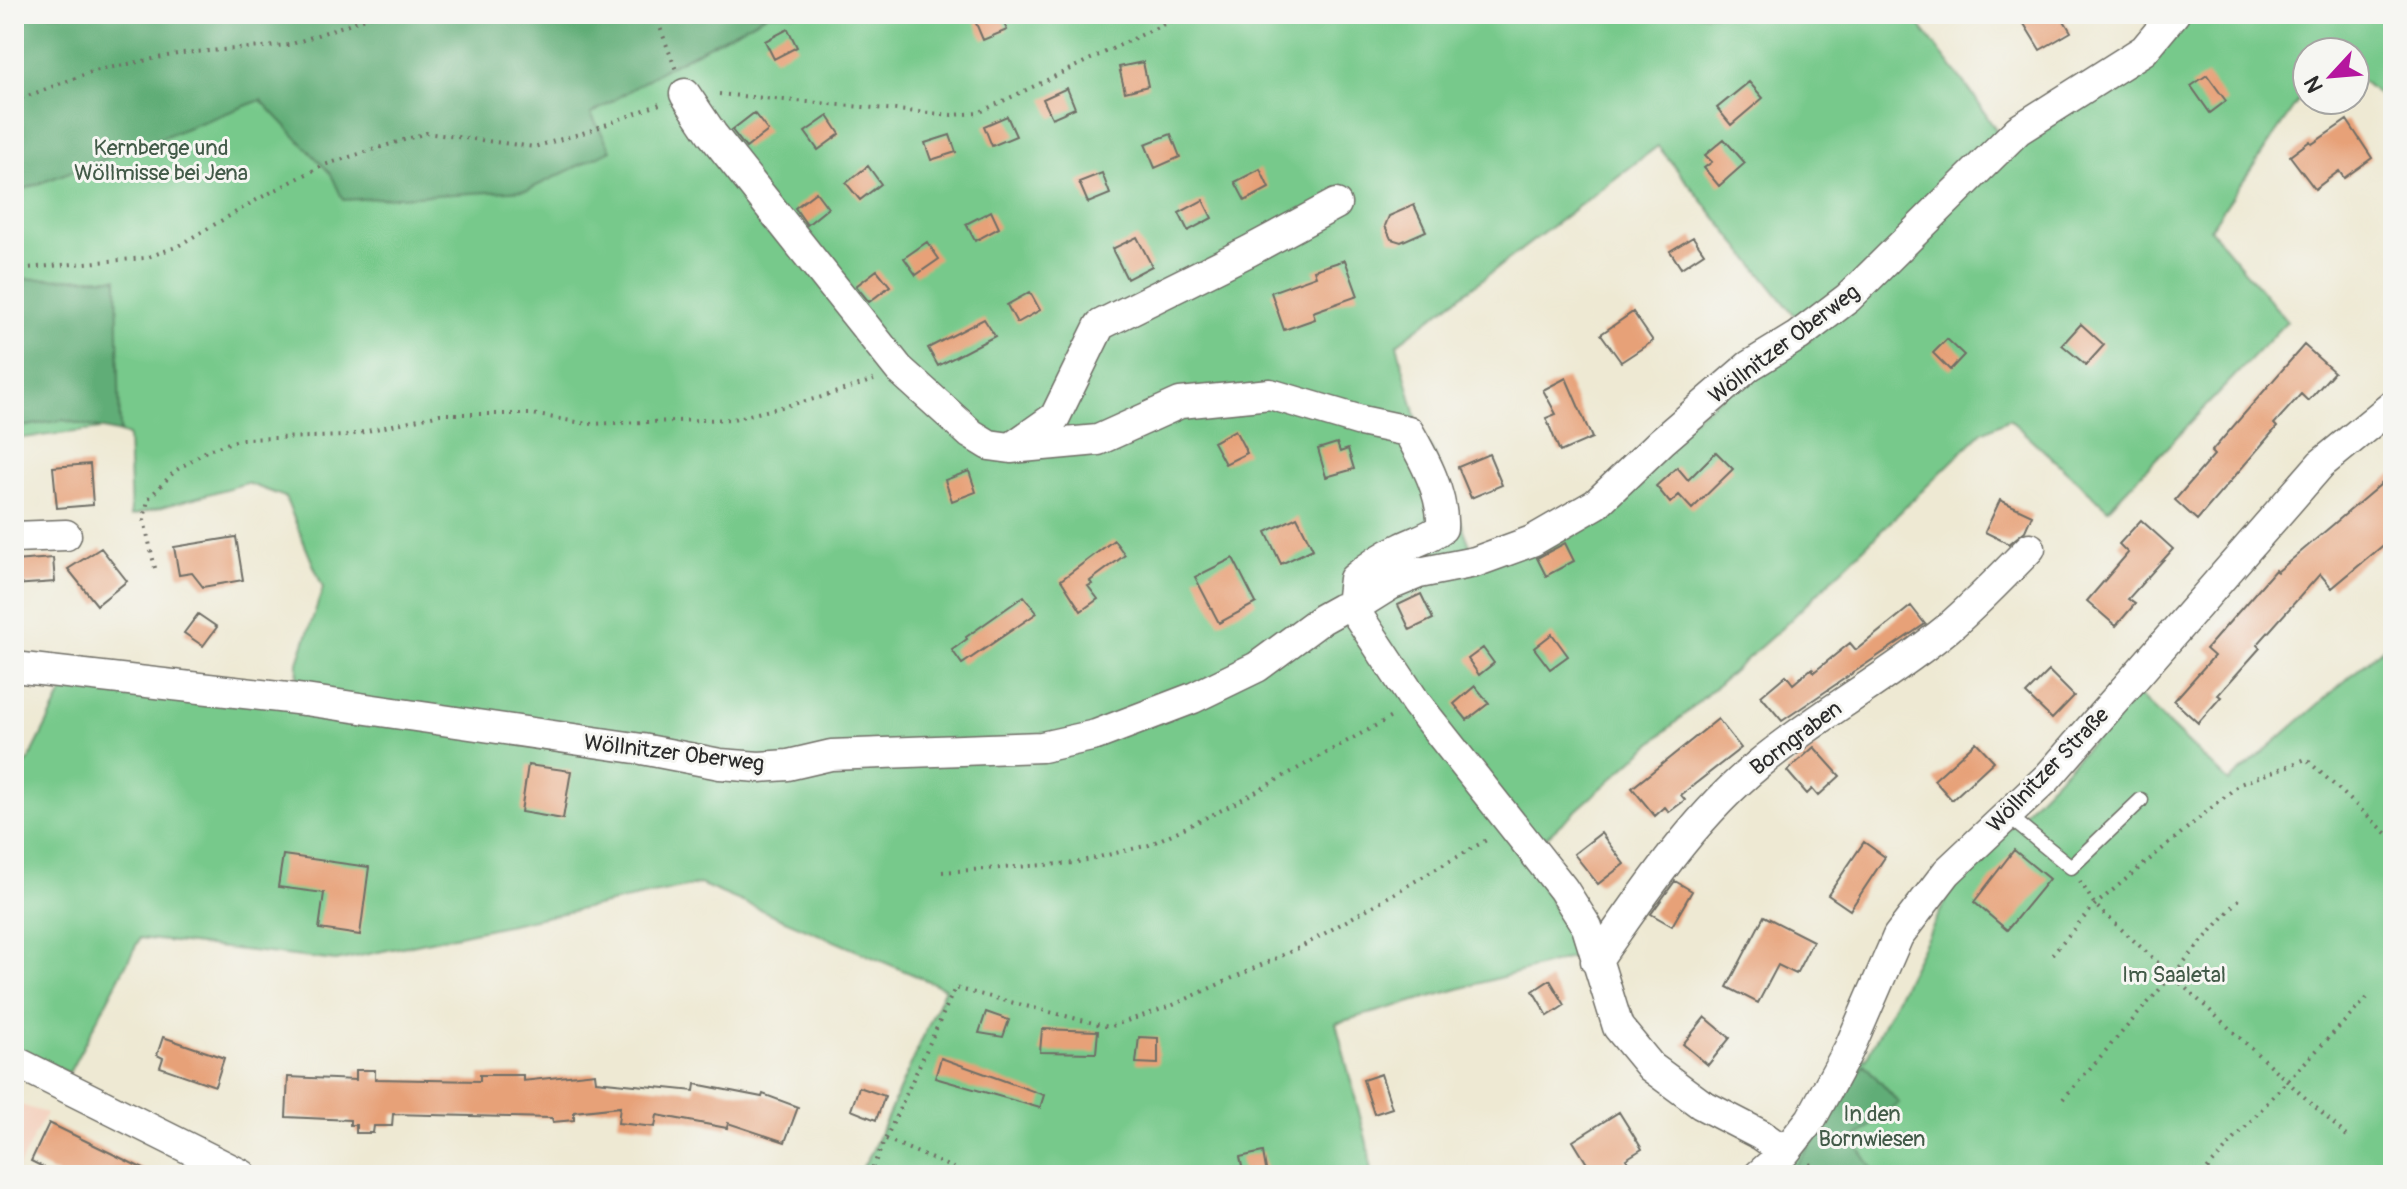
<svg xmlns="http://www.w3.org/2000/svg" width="2407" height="1189" viewBox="0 0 2407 1189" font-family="Pangolin,sans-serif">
	<rect width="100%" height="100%" fill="#f6f6f2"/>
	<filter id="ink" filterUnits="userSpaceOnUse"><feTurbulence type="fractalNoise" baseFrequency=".0125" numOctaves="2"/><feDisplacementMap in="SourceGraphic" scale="16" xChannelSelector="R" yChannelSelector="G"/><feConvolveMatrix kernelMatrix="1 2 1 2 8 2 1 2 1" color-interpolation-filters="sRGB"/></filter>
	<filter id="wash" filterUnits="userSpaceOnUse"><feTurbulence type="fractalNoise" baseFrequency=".006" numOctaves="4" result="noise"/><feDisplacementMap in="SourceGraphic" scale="32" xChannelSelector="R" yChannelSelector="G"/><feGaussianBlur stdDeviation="1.8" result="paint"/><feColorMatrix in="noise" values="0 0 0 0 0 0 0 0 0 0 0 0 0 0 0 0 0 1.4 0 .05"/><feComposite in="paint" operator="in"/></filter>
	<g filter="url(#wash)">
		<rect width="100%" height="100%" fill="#eee9d3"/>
		<path fill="#f4d3c1" d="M14,1103l32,10 -30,59 6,3h-8z"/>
		<path fill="#77c98b" stroke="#517a5b" stroke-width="2" fill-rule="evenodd" d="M14,14l561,100 22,43 13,-7 -20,-35 76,-47 102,-54h1143l63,82 35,55 164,-117 16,-20h204v93l-38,-32v-23h-48v36l-97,141 77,92 -179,188 -99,-90 -27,13 -198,194 -257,228 51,102 -242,67 33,128 2,24h-513l14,-24 73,-163 -245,-104 -364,77 -196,-23 -71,135 -55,-26v-274l14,-11 46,-93 223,24 1,-31 25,-74 -38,-91 -38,-14 -116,33 -3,-80 -8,-3v-6l-106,12zM1658,146l155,192 -63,36 -228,178 -44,14 -43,-111 -15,-23 -23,-88z
			M2393,639v531l-9,5h-614l93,-118 3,2 88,-175 184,-189 91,87z"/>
		<path fill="#61ad77" stroke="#466c51" stroke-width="2" d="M14,14h754l-102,54 -75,46 20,36 -83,40 -185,10 -12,-26 -70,-74 -247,93z
			M117,278l3,155 -57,-13 -49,8v-149z
			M1864,1064l35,39 -46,37 24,35h-88l47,-66z"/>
		<g id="blocks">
			<path fill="#e7a178" d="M992,14h8l7,16 -24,10 -8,-19z
				M2018,14h42l11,18 -31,18z
				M788,29l9,18 -23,12 -9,-18z
				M1143,62l5,24 -23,6 -6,-25z
				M2207,75l19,26 -16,12 -19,-27z
				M1749,82l14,16 -32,27 -14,-17z
				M1067,88l8,20 -23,10 -9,-19z
				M754,113l14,18 -22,17 -14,-18z
				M828,116l12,18 -22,16 -13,-18z
				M1007,116l9,20 -24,10 -8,-20z
				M2347,120l25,38 -28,20 -5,-7 -24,18 -25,-33 20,-15 2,3z
				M1171,134l9,23 -25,11 -10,-24z
				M950,135l6,17 -25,8 -6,-17z
				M1724,139l21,24 -26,23 -15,-18 8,-6 -7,-7z
				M868,166l13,18 -21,16 -14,-17z
				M1260,169l9,19 -24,13 -10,-19z
				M1102,173l8,21 -22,9 -9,-21z
				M816,192l12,16 -21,17 -12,-17z
				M1203,200l9,18 -24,13 -9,-18z
				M1414,205l12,26 -25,11 -10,-3 -6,-13 4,-10z
				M991,211l8,17 -24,13 -9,-17z
				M1137,237l15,29 -25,13 -15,-30z
				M1693,237l11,16 -23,15 -11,-17z
				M927,242l12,17 -23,16 -12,-17z
				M1345,260l13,36 -45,16 2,7 -31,11 -13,-38 45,-16 -2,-6z
				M877,270l13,16 -21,16 -13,-16z
				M1030,292l10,18 -23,13 -10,-18z
				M1633,312l20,29 -32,21 -20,-28z
				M984,319l11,17 -57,30 -10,-18z
				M2081,324l23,21 -18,20 -24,-20z
				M1947,339l17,16 -14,15 -17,-17z
				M2304,345l30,27 -26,29 -7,-7 -27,30 3,3 -80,93 -22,-20 39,-45 -3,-3z
				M1566,378l26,60 -32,14 -14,-34 10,-4 -13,-24z
				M1235,430l12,23 -22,11 -12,-22z
				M1337,443l3,9 8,-3 6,20 -28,8 -8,-28z
				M1716,452l17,17 -41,40 -13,-14 -9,8 -14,-17 21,-19 11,13z
				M1489,454l13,31 -31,13 -13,-31z
				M90,464l3,41 -36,3 -4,-41z
				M969,471l7,21 -24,9 -7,-21z
				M2393,474v63l-61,51 -12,-14 -63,71 3,3 -42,47 3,2 -23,26 -24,-22 40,-45 -8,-7 69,-79 2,2z
				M2000,500l32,15 -7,16 -16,13 -24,-12z
				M1297,517l16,32 -32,15 -15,-32z
				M2141,520l32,29 -45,50 7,5 -19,22 -29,-25 41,-48 -9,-9z
				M236,537l7,43 -40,7 -11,-14 -13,2 -5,-28z
				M1114,540l11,15 -35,26 2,3 -4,2 10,13 -17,12 -20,-31z
				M1565,543l9,18 -28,15 -9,-18z
				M101,548l26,33 -30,24 -29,-36z
				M53,558l2,24 -41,3v-24z
				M1233,558l23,45 -37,20 -24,-46z
				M1421,594l12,25 -23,11 -12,-25z
				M1024,596l13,17 -75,51 -10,-14 15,-11 -1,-2z
				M1911,606l14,18 -143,97 -21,-25 25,-21 7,9 19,-16 2,4 36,-29 6,7z
				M198,614l19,13 -14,19 -19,-13z
				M1552,634l16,22 -18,13 -16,-21z
				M1483,648l11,15 -15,12 -11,-16z
				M2049,671l25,25 -22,23 -26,-25z
				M1475,686l14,17 -22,17 -13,-16z
				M1718,719l23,29 -60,47 4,5 -16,12 -4,-5 -10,9 -23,-28z
				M1976,742l18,19 -42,39 -18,-20z
				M1814,747l26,29 -22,20 -6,-7 -5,5 -20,-23z
				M528,765l43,6 -8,48 -42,-7z
				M1601,833l23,31 -26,20 -24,-30z
				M1864,842l21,15 -35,53 -22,-15z
				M2014,850l35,29 -42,51 -33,-28z
				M283,855l86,12 -9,68 -41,-6 5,-36 -46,-6z
				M1675,881l17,10 -20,35 -21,-12z
				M1764,916l49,25 -17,33 -18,-9 -20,38 -31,-16z
				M1550,980l15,25 -17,11 -15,-25z
				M986,1012l23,8 -6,17 -24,-4z
				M1705,1017l25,21 -22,27 -25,-21z
				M1042,1029l56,2 -2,22 -56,-1z
				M163,1037l61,21 -9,28 -55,-19 3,-9 -6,-3z
				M1139,1037l19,1v26l-22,-1z
				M941,1058l103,37 -4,13 -105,-30z
				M356,1070h19v9l105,2v-6h43v6l72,-8 1,8 98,10 1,-7 67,13 1,-3 35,13 -13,35 -57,-19 -1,5 -70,-13 -2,12 -37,-4 2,-16 -46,5v8l-21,2 -1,-4 -159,-4 -1,12h-18l-1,7h-17v-8h-6v-5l-64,-3 2,-40 68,3z
				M1381,1074l11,34 -18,6 -11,-34z
				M859,1087l26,9 -9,24 -25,-10z
				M1619,1112l23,37 -16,10 10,16h-42l-21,-34z
				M49,1123l107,52h-97l-28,-14z
				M1263,1152l4,23h-23l-4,-18z"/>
		</g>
	</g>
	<g filter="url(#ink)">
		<use href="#blocks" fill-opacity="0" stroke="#6f6e66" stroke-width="2"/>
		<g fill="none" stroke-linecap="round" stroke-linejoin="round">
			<defs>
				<path id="lane" d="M2007,815l64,52 70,-67"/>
				<path id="street" d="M685,94l27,40 187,235 72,65 18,11 22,3 87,-8 82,-37 90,-9 91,27 47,10c16,28 36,64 34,97 -13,10 -26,13 -40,20 -18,8 -33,18 -48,31l-3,26 65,98 147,186 24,38 31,100 33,40 50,37 60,31 24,17
					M1011,448l44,-31 45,-92 149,-74 87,-47
					M14,537l52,-2
					M14,667l291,33 337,49 78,15 39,3 29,-2 43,-10 211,-8 54,-12 97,-37 64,-31 65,-48 18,-10 26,-9 24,-15 29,-12 56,-11 57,-21 64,-37 66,-63 87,-75 49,-30 50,-38 170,-168 126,-80 30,-36
					M1596,961c49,-69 96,-142 163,-197 59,-49 128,-86 188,-135 29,-25 56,-53 83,-81
					M14,1061l228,114
					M1759,1175l26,-23 26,-33 38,-70 49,-113 49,-64 101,-95 273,-313 72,-59"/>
			</defs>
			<use href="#lane" stroke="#6f6e66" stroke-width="17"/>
			<use href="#street" stroke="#6f6e66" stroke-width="33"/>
			<path stroke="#6f6e66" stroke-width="4" stroke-dasharray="2 6" stroke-linecap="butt" d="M655,14l21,56
				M719,94l233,21 26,-2 207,-99
				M14,101l80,-30 88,-18 107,-8 88,-31
				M2383,180l6,7 4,-3
				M14,269l131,-11 31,-11 84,-49 64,-33 102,-32 108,14 55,-16 71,-27
				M155,568l-11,-48 4,-21 27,-28 33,-21 33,-11 105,-3 94,-22h92l56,10 145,-5 89,-22 52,-17
				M942,872l132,-9 75,-18 77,-37 167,-92
				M2080,881l15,24 254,233
				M2052,954l43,-49 145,-121 66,-25 87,80
				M2063,1099l180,-204
				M886,1139l83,36
				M1809,1164l23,11
				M869,1175l86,-187 154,39 62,-21 132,-60 187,-108
				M2202,1175l85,-94 84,-87"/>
			<use href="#lane" stroke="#fff" stroke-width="14"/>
			<use href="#street" stroke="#fff" stroke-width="30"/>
		</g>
	</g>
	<g text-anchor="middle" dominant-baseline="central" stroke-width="6" stroke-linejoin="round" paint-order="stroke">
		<g font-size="22" fill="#425a48" stroke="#f6f6f2">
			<text x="161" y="148">Kernberge und<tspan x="161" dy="25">Wöllmisse bei Jena</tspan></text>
			<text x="2174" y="975">Im Saaletal</text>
			<text x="1872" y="1114">In den<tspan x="1872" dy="25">Bornwiesen</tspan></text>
		</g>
		<g font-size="22" fill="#2b2b2b" stroke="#f6f6f2">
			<text transform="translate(1784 344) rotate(-37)">Wöllnitzer Oberweg</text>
			<text transform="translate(1796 738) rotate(-37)">Borngraben</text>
			<text transform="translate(674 753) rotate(7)">Wöllnitzer Oberweg</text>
			<text transform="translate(2048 770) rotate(-46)">Wöllnitzer Straße</text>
		</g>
	</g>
	<rect width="2407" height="1189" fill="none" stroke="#f6f6f2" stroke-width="48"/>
	<g transform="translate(2331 76) rotate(244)"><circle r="38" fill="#f6f6f2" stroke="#a5a5a2" stroke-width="2"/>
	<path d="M0-6L14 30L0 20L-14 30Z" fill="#b5179e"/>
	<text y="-12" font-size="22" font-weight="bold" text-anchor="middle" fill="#2b2b2b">N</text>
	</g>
</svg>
